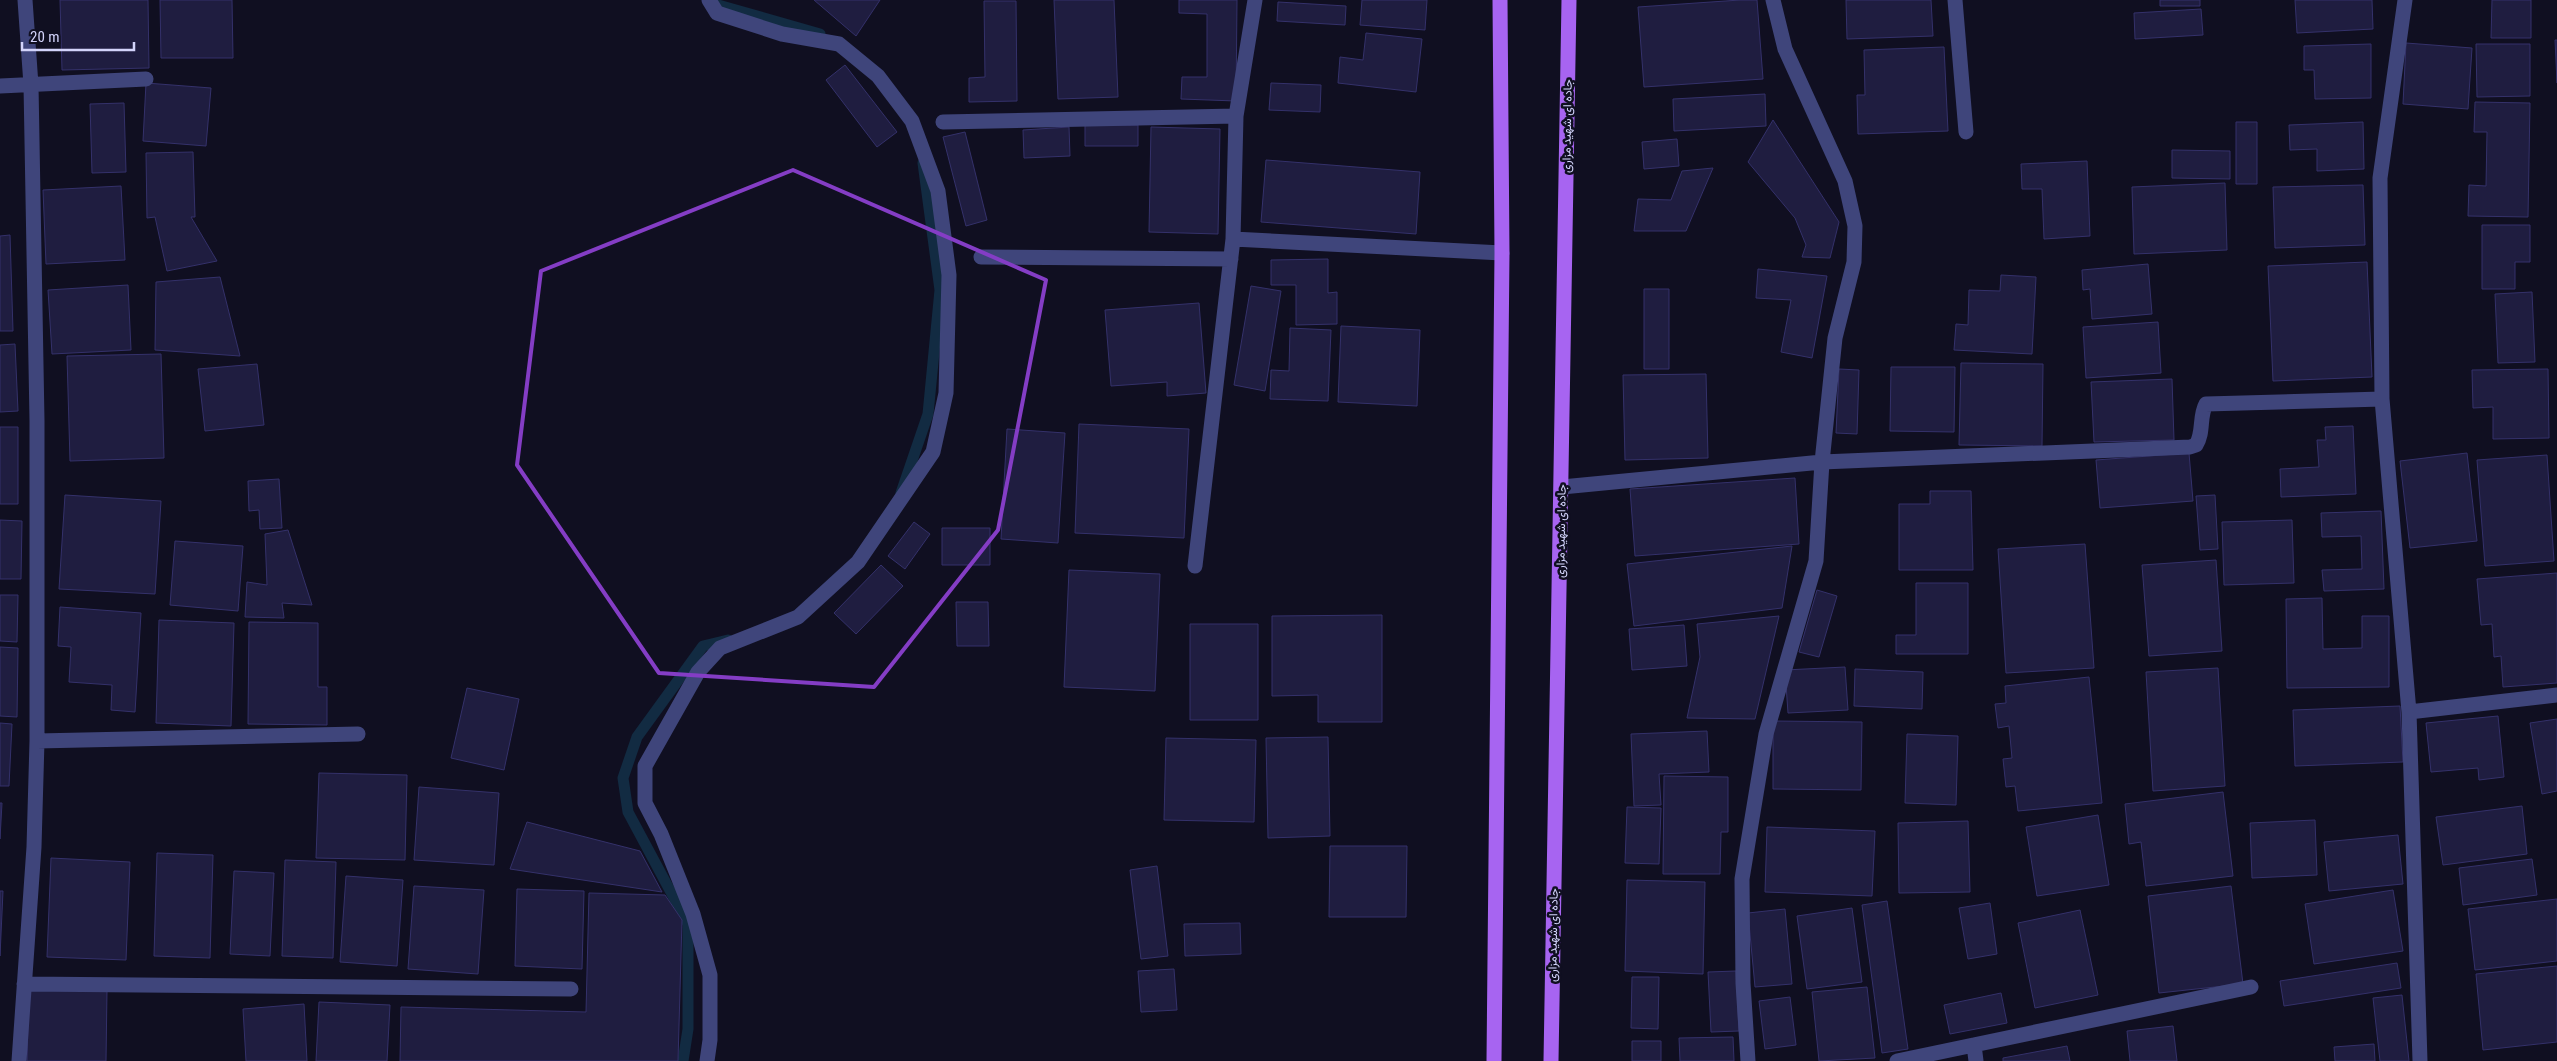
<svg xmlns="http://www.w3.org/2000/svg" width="2557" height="1061" viewBox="0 0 2557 1061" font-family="'Roboto Condensed',Vazirmatn,sans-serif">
	<rect width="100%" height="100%" fill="#100f21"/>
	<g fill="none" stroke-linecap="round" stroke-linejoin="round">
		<path stroke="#122b42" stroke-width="11" d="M718,5l102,29
			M901,493l27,-79 12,-124 -17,-127
			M683,1061l5,-32v-105l-60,-112 -5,-34 14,-41 66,-91 25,-6"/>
	</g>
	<path fill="#1f1d40" stroke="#34316a" d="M60,0h88l1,68 -87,2z
		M160,0h72l1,58h-72z
		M814,0h66l-24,36z
		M1054,0h60l4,97 -60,2z
		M1179,0h58l-1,101 -55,-2 1,-22h25v-63l-28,-1z
		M1362,0h65l-2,30 -65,-5z
		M1740,0h17l6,79 -119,8 -6,-80z
		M1846,0h85l2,36 -86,3z
		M2160,0h40v6h-40z
		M2295,0h77l1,29 -76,4z
		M2492,0h39v38h-40z
		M984,1h32l1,100 -48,1v-24l16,-1z
		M1278,2l68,4 -1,19 -68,-4z
		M2201,9l2,26 -68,4 -1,-26z
		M1366,33l56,6 -6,53 -78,-9 2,-26 23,3z
		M2555,40h2v43z
		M2406,43l66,5 -4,61 -65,-5z
		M2371,44v54l-56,1 -1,-29h-10v-24z
		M2476,44h54v52l-53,1z
		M1944,47l4,84 -90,3 -1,-39h8l-1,-45z
		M845,65l52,67 -20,15 -51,-67z
		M146,83l65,5 -5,58 -63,-5z
		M1271,83l50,2 -1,27 -51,-2z
		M1765,94l1,32 -92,5 -1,-32z
		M2475,102l55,1 -2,114 -60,-1 1,-31 17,1 1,-54h-13z
		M124,103l2,69 -34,1 -2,-69z
		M1773,120l66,102 -9,36 -28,-1 4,-12 -11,-27 -47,-56z
		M2236,122h21v62h-21z
		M2363,122l1,47 -47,2v-22l-27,1 -1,-25z
		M1085,125h53v21h-53z
		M1069,127l1,29 -46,2 -1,-28z
		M1151,127l69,2 -2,105 -69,-2z
		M965,132l22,88 -21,6 -23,-89z
		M1677,139l2,27 -35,3 -2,-27z
		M2172,150l58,1v28l-58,-1z
		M193,152l2,65h-4l26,44 -50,10 -12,-54 -8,1 -1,-65z
		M1266,160l154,12 -4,62 -155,-12z
		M2087,161l3,75 -46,3 -2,-50h-20l-1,-25z
		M1713,168l-27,63h-52l4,-32 33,1 11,-29z
		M2225,183l2,67 -93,4 -2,-67z
		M2363,185l2,60 -90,3 -2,-61z
		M121,186l4,74 -79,4 -3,-74z
		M2482,225h48v37h-15v27h-33z
		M10,235l3,96h-13v-95z
		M1328,259v34l9,-1v32l-41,1v-40h-25v-25z
		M2367,262l5,115 -99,4 -5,-115z
		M2148,264l4,50 -60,5 -2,-30 -7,1 -1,-20z
		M1758,269l69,7 -15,82 -31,-6 10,-52 -35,-2z
		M2001,275l35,2 -4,77 -78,-4 2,-26 12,1 1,-35 31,1z
		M220,277l20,79 -85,-6 1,-68z
		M128,285l3,65 -79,4 -4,-64z
		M1251,286l30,5 -16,100 -31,-6z
		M1644,289h25v80h-25z
		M2532,292l3,70 -37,1 -3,-69z
		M1199,303l7,90 -39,3v-14l-56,4 -6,-76z
		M2158,322l3,51 -75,5 -3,-51z
		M1341,326l79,4 -3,76 -79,-4z
		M1290,328l41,2 -3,71 -58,-2 1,-29 18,1z
		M15,344l3,67 -18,1v-67z
		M161,354l3,104 -94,3 -3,-105z
		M1961,363l82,1 -1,82 -83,-1z
		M257,364l7,61 -59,6 -7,-62z
		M1891,367h64l-1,65 -64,-1z
		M1839,369l20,1 -2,64 -21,-1z
		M2548,369l1,69 -56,1v-32l-20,1 -1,-38z
		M1706,374l2,84 -83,2 -2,-85z
		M2172,379l2,61 -80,2 -3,-60z
		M1079,424l110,5 -5,109 -109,-5z
		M2353,426l3,68 -75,3 -1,-28 39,-2 -2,-27h9l-1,-13z
		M0,427h18v77h-18z
		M1007,429l58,4 -7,110 -57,-4z
		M2189,453l4,48 -93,7 -4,-48z
		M2467,453l10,88 -67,7 -10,-87z
		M2547,455l7,106 -69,5 -8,-106z
		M1795,478l4,66 -164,12 -5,-67z
		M279,479l3,49 -22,1 -1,-19 -10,1 -1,-30z
		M1930,491h41l2,79h-74v-66h31z
		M65,495l96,6 -6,93 -96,-5z
		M2215,495l3,54 -18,1 -4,-54z
		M2381,511l3,78 -60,2 -2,-21 40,-1 -1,-33 -39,1 -1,-24z
		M0,520l22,1 -1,58h-21z
		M2292,520l2,63 -70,2 -2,-63z
		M914,522l16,12 -25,35 -17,-13z
		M942,528h48v37h-48z
		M288,530l24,75 -30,-2 2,15 -39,-1 2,-35 20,3 -2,-51z
		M175,541l68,5 -5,65 -68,-6z
		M2085,544l9,124 -88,5 -8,-124z
		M1792,546l-10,62 -148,18 -7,-62z
		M2216,560l6,91 -73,5 -7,-91z
		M881,565l22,21 -47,48 -22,-21z
		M1069,570l91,4 -5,117 -91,-4z
		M2557,573v110l-54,4 -2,-31 -7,1 -2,-33 -11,1 -4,-46z
		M1916,583h52v71h-72v-19h20z
		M1817,590l20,6 -18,61 -20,-5z
		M0,595h18l-1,47 -17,-1z
		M2322,598l1,51 39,-1v-32h27v71l-102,1 -1,-89z
		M956,602h32l1,44h-32z
		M60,607l81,6 -6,99 -24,-2 1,-25 -43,-3 2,-35 -13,-1z
		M1382,615v107h-64v-27l-46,1v-80z
		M1779,616l-24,103 -68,-1 13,-61 -3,-33z
		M159,620l75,3 -3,103 -75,-3z
		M249,622l69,1v64h9v38l-79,-1z
		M1190,624h68v96h-68z
		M1684,625l3,41 -55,4 -3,-41z
		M0,647l18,1 -1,69 -17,-1z
		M1845,667l3,43 -60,3 -3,-43z
		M2218,668l7,118 -72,5 -7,-119z
		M1855,669l68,3 -1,37 -68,-3z
		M2089,677l13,126 -84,8 -3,-25 -9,1 -3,-28 9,-1 -3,-32 -11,2 -3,-24 11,-1 -1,-17z
		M467,688l52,11 -15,71 -53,-12z
		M2400,706l3,56 -108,4 -2,-56z
		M2498,716l6,61 -25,3 -1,-12 -47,4 -5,-49z
		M2557,719v72l-15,3 -12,-71z
		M1773,721l89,1 -1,68 -88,-1z
		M0,723l12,1 -3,62h-9z
		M1707,731l2,41 -50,2 2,31 -27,1 -3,-72z
		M1907,734l51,2 -2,69 -51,-2z
		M1328,737l2,99 -62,2 -2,-100z
		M1166,738l90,2 -2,82 -90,-2z
		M319,773l88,2 -2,85 -89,-2z
		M1664,776l64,1v55h-7l-1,42h-57z
		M419,787l80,6 -5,72 -80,-5z
		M2223,792l10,84 -87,10 -5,-44 -12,2 -4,-40z
		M0,803h2l-2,36z
		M2522,806l5,48 -84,11 -7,-48z
		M1627,807l34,1 -2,56 -34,-1z
		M2098,815l11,70 -72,11 -11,-69z
		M2315,820l2,55 -65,3 -2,-55z
		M1968,821l2,71 -71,1 -1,-70z
		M527,822l113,29 22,41 -152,-23z
		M1767,827l108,4 -3,65 -107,-4z
		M2398,835l5,49 -74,7 -5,-49z
		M1330,846h77l-1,71h-77z
		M157,853l56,2 -3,103 -56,-2z
		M51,858l79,4 -4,98 -79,-3z
		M2532,859l5,36 -74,10 -4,-37z
		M285,860l51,2 -3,96 -51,-2z
		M1157,866l11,90 -27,3 -11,-89z
		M234,871l40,2 -4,83 -40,-2z
		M346,876l57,4 -6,86 -57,-4z
		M1627,880l78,2 -2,92 -78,-3z
		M414,886l70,4 -6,84 -70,-5z
		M2231,886l12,98 -84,9 -11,-97z
		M517,889l67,2 -2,78 -67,-3z
		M2393,890l10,61 -89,13 -9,-60z
		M0,891h3l-3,65z
		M589,893l76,2 17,25 -4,141h-278l1,-54 185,5z
		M2557,899v62l-82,9 -7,-61z
		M1887,901l21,148 -26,4 -20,-148z
		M1990,903l7,51 -29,5 -9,-51z
		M1852,908l10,74 -55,7 -10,-73z
		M1785,909l7,75 -37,3 -7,-74z
		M2080,910l18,85 -63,13 -17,-85z
		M1240,923l1,31 -56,2 -1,-32z
		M2397,963l4,25 -117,18 -4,-25z
		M2557,966v76l-74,8 -7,-76z
		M1174,969l3,41 -36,2 -3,-41z
		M1736,971l3,60 -28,1 -3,-60z
		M1632,977h27l-1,52 -27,-1z
		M1867,987l8,71 -56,3 -7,-69z
		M29,988l78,2 -1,71h-79z
		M2001,993l6,30 -57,11 -6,-29z
		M2402,995l7,66h-29l-7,-63z
		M1790,997l6,48 -31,4 -6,-48z
		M319,1002l71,3 -3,56h-71z
		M304,1004l3,57h-61l-3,-52z
		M2173,1026l4,35h-47l-3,-30z
		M1733,1037l1,24h-54l-1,-23z
		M1632,1041h29v20h-29z
		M2374,1044l1,17h-40l-1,-14z
		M2067,1046l3,15h-67v-3z"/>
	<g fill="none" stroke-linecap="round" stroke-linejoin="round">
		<path stroke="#3f457b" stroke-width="15" d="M1955,0l11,132
			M2405,0l-25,178 2,221 27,313 11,349
			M0,86l146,-7
			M943,122l293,-6
			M1233,239l269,14
			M981,257l250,2
			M1562,487l260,-25 368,-15 6,-2c8,-12 3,-29 10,-41l176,-5
			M1195,566l38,-327 3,-123 19,-116
			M2409,712l148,-17
			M37,741l321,-7
			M24,984l547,5
			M1974,1045l2,16
			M19,1061l15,-214 3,-106v-320l-6,-336 -6,-85
			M707,1061l3,-21v-65l-17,-61 -32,-80 -16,-31v-37l53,-94 22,-24 78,-31 60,-55 75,-110 13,-59 3,-118 -11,-84 -26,-70 -34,-45 -39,-32 -57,-10 -65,-21 -8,-13
			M1748,1061l-5,-78 -1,-104 24,-145 50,-173 6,-99 13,-124 19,-76 1,-36 -10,-45 -60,-132 -12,-49
			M1897,1061l354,-74"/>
		<path stroke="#a764f1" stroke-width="15" d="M1494,1061l8,-808 -2,-253
			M1551,1061l18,-1061"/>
	</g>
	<path fill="none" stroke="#843dc5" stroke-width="4" stroke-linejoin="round" d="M793,170l253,110 -48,250 -124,157 -215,-14 -142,-208 24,-194z"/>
	<g text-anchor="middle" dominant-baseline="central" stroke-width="5" stroke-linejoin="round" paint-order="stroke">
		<g font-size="12" fill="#d3d4fb" stroke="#100f21">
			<text transform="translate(1567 126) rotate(-89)">جاده ای شهید مزاری</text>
			<text transform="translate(1561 531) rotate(-89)">جاده ای شهید مزاری</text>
			<text transform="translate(1553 935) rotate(-89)">جاده ای شهید مزاری</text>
		</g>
	</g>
	<path d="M22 42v8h112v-8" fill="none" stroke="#d3d4fb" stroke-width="2.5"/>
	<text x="30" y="42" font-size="15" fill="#d3d4fb" stroke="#100f21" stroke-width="4" paint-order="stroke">20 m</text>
</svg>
